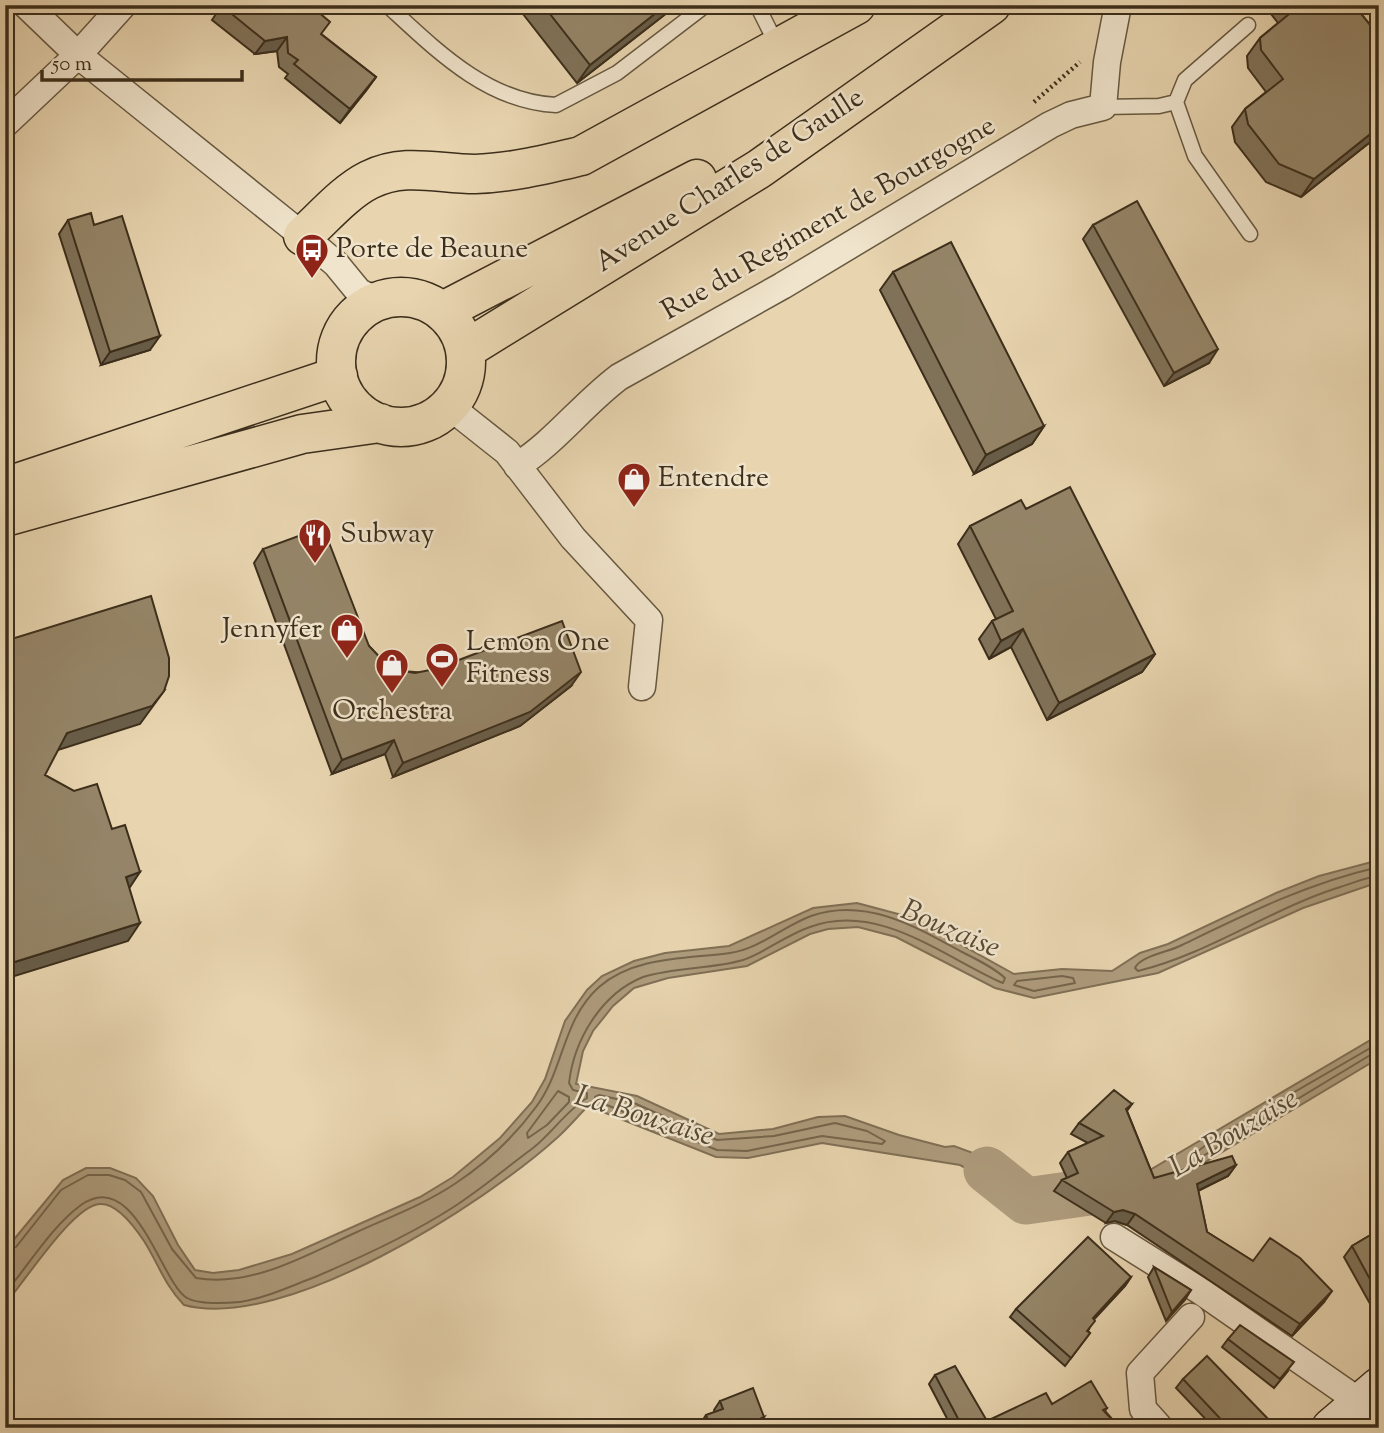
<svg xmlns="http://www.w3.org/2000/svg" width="1384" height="1433" viewBox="0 0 1384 1433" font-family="'Sorts Mill Goudy',serif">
	<rect width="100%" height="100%" fill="#e8d5b0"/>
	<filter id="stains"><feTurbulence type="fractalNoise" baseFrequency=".00286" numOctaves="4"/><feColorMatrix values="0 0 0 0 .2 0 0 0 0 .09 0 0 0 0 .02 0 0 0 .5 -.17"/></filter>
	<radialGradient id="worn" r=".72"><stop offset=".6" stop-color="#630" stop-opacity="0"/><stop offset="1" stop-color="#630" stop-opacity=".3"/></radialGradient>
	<path fill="#ae9c7d" stroke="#807056" stroke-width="2" d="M1379,860v22l-76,26 -145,65 -124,25 -39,-10 -99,-51 -38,-10 -30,2 -18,5 -63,32 -79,12 -34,10 -21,18 -20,25 -10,20 -7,33 61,12 82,38 54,-5 45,-12 27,-1 54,19 46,12 9,-1 30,11 41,36 13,4 6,14 -26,-7 -30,-24 -28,-15 -138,-22 -74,15 -32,-1 -128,-51c-10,10 -19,21 -30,31 -74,67 -273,195 -374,168 -19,-19 -26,-42 -40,-64 -8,-12 -27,-38 -44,-37 -27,1 -76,79 -95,100v-63l6,2 52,-63 23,-12h24l26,10 17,18 25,49 17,25 18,3 26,-3 53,-16 128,-57 33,-20 47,-39 32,-36 13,-23 20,-58 22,-31 15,-14 32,-15 31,-8 64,-7 84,-38 44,-5 56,15 101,56 48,-5 50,2 28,-18 28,-9 108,-51 43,-17z
		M1379,1035v23l-202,121 -26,9 -6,-15z"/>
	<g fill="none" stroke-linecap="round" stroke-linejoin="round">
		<path stroke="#75654c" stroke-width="2" d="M1379,867c-71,16 -133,47 -197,78 -13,7 -42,11 -47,23l3,3c70,-17 131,-61 199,-83 14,-4 28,-11 42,-12
			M1062,976l11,2 2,5 -41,8 -20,-6 3,-4z
			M1379,1043l-159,92 -22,16v4l5,1 169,-102 7,-1
			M558,1091l11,6v5l-22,23 -19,13 -1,-5z
			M599,1095l35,8 83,37 57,-4 61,-13 32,8 18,10 -3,3 -60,-8 -75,15 -30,-1 -120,-49 -2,-4z
			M5,1249l11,-2 45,-57 27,-15h21l16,5 16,12 31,57 24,29c56,10 112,-24 161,-46 33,-15 68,-28 99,-49 30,-20 58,-46 80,-76 28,-37 26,-87 63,-120 36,-31 87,-28 131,-34 29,-4 54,-27 81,-37 54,-19 104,10 149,35 16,8 33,16 45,27l-2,5 -5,-2c-58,-27 -122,-79 -188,-54 -24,8 -44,25 -67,33 -30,9 -68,7 -100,17 -42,17 -69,63 -74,106l4,7 14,3v5c-18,10 -36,36 -54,50 -27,20 -53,42 -81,60 -42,27 -90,49 -137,69 -24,9 -49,21 -75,25 -14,1 -41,3 -53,-4 -26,-15 -52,-132 -106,-93 -30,22 -52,60 -76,88"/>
		<path stroke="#ae9c7d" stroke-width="47" d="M987,1170l39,31 99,-14"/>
		<defs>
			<path id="service" d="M387,5c48,44 100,97 169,100l61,-32 89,-68
				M757,5l21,42
				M1176,102l19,54 55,78
				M1103,107l56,-1 17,-4 9,-22 63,-55"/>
			<path id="minor" d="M26,5l52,50 225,181 33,28 23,28 20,9
				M5,124l73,-69 45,-50
				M449,406l58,46 66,86 76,82 -7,67
				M517,466c39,-25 65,-61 102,-89l163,-91 268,-161 21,-10 32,-8 4,-45 11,-57
				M1114,1237l88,55 158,110
				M1160,1428l-17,-19 -3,-36 51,-56"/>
			<path id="secondary" d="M1331,1428l48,-41"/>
			<path id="primary" d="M303,236c20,-18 42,-44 66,-56 36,-18 69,-6 106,-6 36,-1 72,-10 106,-18l275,-151
				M336 362a65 65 0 1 1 130 0a65 65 0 1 1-130 0Z
				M443,311l254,-132
				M465,350l294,-181 232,-164
				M5,487l333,-111
				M5,517l297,-83 78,-11"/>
		</defs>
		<use href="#service" stroke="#675840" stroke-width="17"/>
		<use href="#minor" stroke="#675840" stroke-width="29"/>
		<use href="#secondary" stroke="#3c2e1b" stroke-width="41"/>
		<use href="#primary" stroke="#3c2e1b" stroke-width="41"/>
		<path stroke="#3c2e1b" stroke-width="4.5" stroke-dasharray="2 3.5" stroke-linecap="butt" d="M1034,102l46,-40"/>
		<use href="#service" stroke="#f0e4cc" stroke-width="14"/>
		<use href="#minor" stroke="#f0e4cc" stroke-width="26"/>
		<use href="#secondary" stroke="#f0e4cc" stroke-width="38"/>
		<use href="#primary" stroke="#e8d5b0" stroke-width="38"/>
	</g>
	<path fill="#807259" stroke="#3c2e1b" stroke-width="2" d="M222,5l99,29 55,43 -36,46 -55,-45 3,-4 -9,-7 -2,-16 -22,3 -43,-34z
		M516,5h161l-100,78z
		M1264,5h90l25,31v99l-78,62 -35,-15 -31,-40 -3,-15 13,-18 21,-17 -18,-24 -1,-12 13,-18 18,-15z
		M68,220l26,5 56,125 -49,15 -42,-131z
		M1093,225l116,138 -45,23 -81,-147z
		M893,272l151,154 -12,18 -58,30 -94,-184z
		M1026,509l129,145 -13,18 -95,48 -36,-73 -22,12 -10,-20 13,-18 4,-2 -38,-75 12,-18z
		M263,549l106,97 16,17 18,8 168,15 -51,40 -127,51 -8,-23 -53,20 -78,-211z
		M1132,1104l-5,7 27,67 82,-13 -8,11 -30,15 9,41 46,29 71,41 -32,34 -165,-111 -12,-4 -9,2 -52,-32 8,-11 5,-2 -7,-15 8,-11 20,-9 -17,-9 8,-11z
		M1379,1230v90l-35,-63 8,-11z
		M1154,1267l37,23 -25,31 -18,-44z
		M1131,1277l-6,9 -31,33 -6,12 2,2 -25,33 -55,-49 6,-8z
		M1228,1339l60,32 -14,17 -52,-41z
		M935,1375l52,46 65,-17 55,4 -2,3 15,17h-168l-23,-44z
		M1183,1379l90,45 -3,4h-56l-38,-40z
		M720,1401l44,16 -7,9v2h-55l-2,-4 6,-9 9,-3 -1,-2z"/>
	<path fill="#685d49" stroke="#3c2e1b" stroke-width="2" d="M666,5h11l-100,78 13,-18z
		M287,37l-10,14 -22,3 10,-13z
		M376,77l-10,14 -26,32 10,-14z
		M1379,127v8l-78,62 13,-18z
		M160,336l-10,14 -49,15 9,-13z
		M1218,349l-9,14 -45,23 10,-13z
		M1044,426l-12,18 -58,30 12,-19z
		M1023,629l-12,18 -22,12 12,-18z
		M1155,654l-13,18 -95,48 12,-17z
		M581,672l-10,14 -51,40 -127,51 10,-14z
		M164,691l-24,33 -85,27 12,-18z
		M394,740l-9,14 -53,20 10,-14z
		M140,872l-12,18 -2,-13z
		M140,923l-12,18 -123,38v-14z
		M1236,1165l-8,11 -39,19 8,-11z
		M1123,1210l12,4 -8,11 -12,-4 -9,2 8,-11z
		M1131,1277l-6,9 -38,41 6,-9z
		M1191,1290l-6,10 -19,21 6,-9z
		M1332,1291l-8,11 -32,34 8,-12z
		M764,1417l-6,8 -6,3 3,-7z"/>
	<path fill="#958568" stroke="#3c2e1b" stroke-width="2" d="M222,5h88l20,17 -9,12 55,43 -26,32 -56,-45 4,-4 -10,-7 -1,-16 -22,4 -43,-35z
		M543,5h123l-76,60z
		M1290,5h64l25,31v91l-65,52 -35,-15 -31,-40 -3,-15 38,-30 -22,-29 -1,-12 34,-28z
		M1137,201l81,148 -44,24 -81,-148z
		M91,213l3,12 28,-9 38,120 -50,16 -42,-132z
		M951,242l93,184 -58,29 -93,-183z
		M1070,487l85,167 -96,49 -36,-74 -22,12 -9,-20 21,-10 -43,-85 51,-26 5,9z
		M323,527l46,119 16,17 18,8 12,2 20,-4 127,-48 19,51 -51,40 -127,51 -9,-23 -52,20 -79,-211z
		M151,596l18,62v18l-5,15 -12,15 -85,27 -22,42 29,16 23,-7 15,45 13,-4 15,47 -14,5 14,46 -135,42v-324z
		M1114,1090l18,14 -6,5 28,69 78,-22 4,9 -39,19 10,48 46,29 17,-23 30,20 32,33 -32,33 -165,-110 -12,-4 -9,2 -52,-32 16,-7 -10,-21 35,-16 -24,-13z
		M1379,1230v66l-27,-50z
		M1088,1237l43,40 -38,41 2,3 -8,10 3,2 -19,25 -55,-49z
		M1154,1267l37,23 -19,22z
		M1240,1325l54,37 -14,17 -52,-40z
		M1207,1356l66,68 -4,4h-40l-46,-49z
		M955,1366l32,55 59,-28 6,11 39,-23 16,27 -4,2 17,18h-157l-28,-53z
		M753,1388l11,29 -9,4 2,7h-46l-5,-13 17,-6 -3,-8z"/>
	<defs>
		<symbol id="bus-pin" viewBox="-11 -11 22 30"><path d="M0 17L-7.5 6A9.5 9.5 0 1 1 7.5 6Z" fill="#8f2418" stroke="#f0e4cc"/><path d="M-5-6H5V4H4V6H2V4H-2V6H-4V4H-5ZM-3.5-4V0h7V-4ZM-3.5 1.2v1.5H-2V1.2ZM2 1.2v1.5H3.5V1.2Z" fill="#fff"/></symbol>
		<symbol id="shop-pin" viewBox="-11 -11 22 30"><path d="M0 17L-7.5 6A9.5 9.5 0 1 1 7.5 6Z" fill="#8f2418" stroke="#f0e4cc"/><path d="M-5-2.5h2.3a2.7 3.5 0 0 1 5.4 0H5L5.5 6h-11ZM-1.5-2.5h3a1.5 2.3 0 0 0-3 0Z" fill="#fff"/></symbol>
		<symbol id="restaurant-pin" viewBox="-11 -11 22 30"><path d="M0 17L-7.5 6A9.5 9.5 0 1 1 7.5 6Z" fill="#8f2418" stroke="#f0e4cc"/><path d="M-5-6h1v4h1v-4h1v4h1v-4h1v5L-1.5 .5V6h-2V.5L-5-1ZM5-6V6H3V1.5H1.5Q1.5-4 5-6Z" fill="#fff"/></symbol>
		<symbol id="stadium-pin" viewBox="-11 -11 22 30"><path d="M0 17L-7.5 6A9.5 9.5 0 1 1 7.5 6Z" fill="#8f2418" stroke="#f0e4cc"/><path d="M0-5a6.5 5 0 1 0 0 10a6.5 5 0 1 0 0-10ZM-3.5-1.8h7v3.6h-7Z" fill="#fff"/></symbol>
	</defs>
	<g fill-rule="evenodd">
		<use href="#bus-pin" x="293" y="231" width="38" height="52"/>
		<use href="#shop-pin" x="615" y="460" width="38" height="52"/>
		<use href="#restaurant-pin" x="296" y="516" width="38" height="52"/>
		<use href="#shop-pin" x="328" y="611" width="38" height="52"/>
		<use href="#stadium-pin" x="423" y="640" width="38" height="52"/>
		<use href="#shop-pin" x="373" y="646" width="38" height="52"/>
	</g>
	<g text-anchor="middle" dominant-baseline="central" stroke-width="5" stroke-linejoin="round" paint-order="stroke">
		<g font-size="28" fill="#3c2e1b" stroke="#f0e4cc">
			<text transform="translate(730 181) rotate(-33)">Avenue Charles de Gaulle</text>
			<text transform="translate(829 219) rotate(-30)">Rue du Regiment de Bourgogne</text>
		</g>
		<g font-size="28" fill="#3c2e1b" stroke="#f0e4cc" text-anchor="start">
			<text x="336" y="250">Porte de Beaune</text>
			<text x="658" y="479">Entendre</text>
			<text x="340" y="535">Subway</text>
			<text x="322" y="630" text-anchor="end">Jennyfer</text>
			<text x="466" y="643">Lemon One<tspan x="466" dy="32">Fitness</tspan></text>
			<text x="392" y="712" text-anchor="middle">Orchestra</text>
		</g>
		<g font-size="30" font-style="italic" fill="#584a34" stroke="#f0e4cc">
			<text transform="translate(950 930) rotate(23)">Bouzaise</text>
			<text transform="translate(644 1117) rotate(17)">La Bouzaise</text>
			<text transform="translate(1234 1134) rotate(-31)">La Bouzaise</text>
		</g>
	</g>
	<rect width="1384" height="1433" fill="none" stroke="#e8d5b0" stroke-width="28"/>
	<rect x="7" y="7" width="1370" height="1419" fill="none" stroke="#3c2e1b" stroke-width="3.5"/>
	<rect x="14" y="14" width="1356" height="1405" fill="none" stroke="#3c2e1b" stroke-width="2"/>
	<path d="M42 70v10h200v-10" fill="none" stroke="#3c2e1b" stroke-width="3.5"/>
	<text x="52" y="70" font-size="21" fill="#3c2e1b" stroke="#f0e4cc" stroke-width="5" paint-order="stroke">50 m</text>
	<rect width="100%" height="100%" filter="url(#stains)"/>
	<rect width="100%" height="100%" fill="url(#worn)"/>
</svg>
